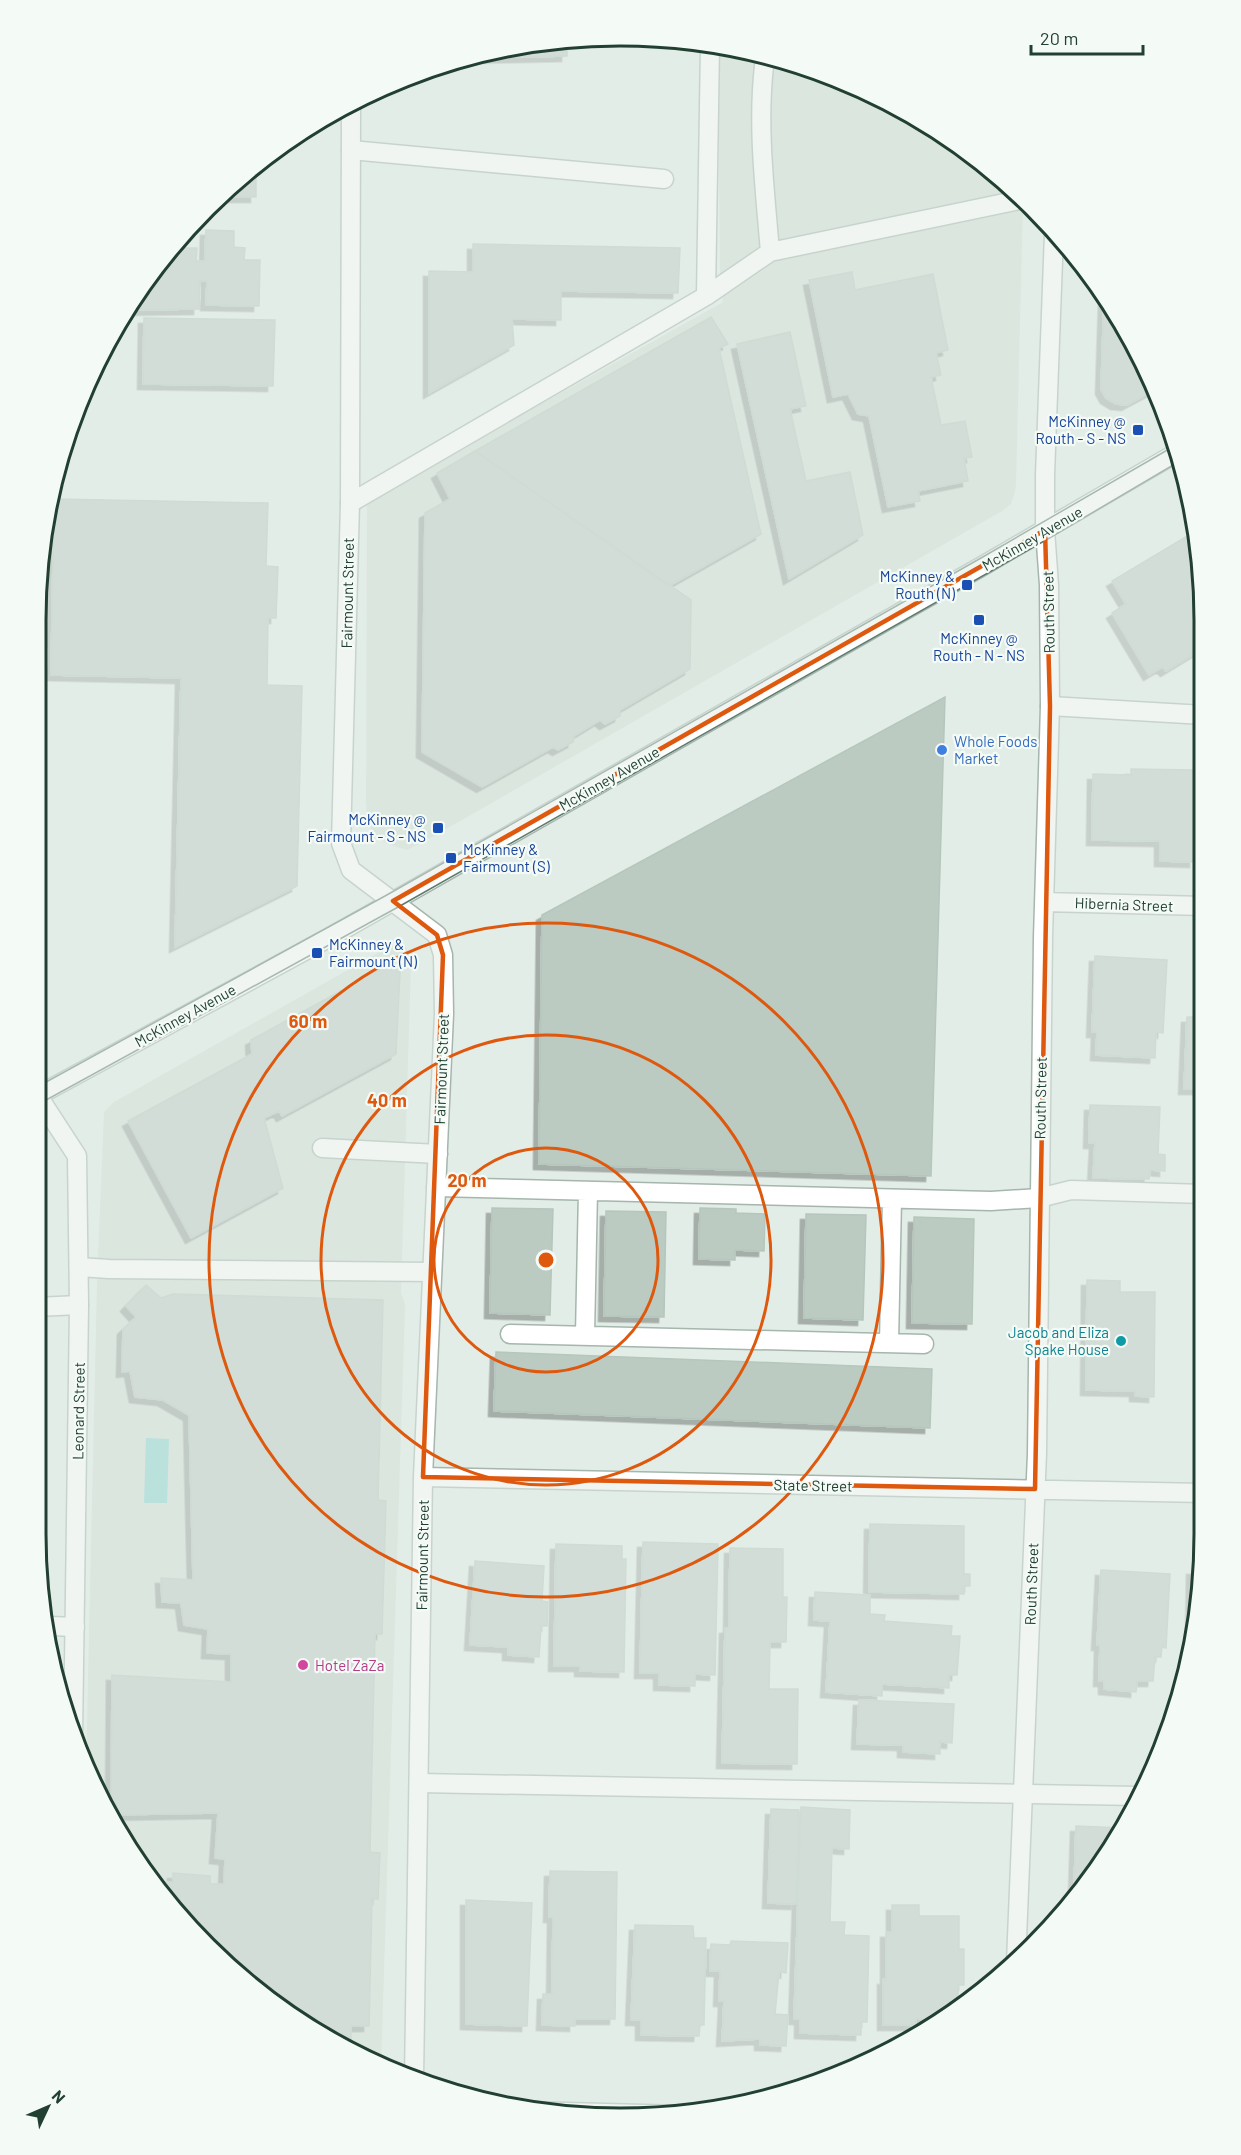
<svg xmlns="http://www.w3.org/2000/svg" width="1241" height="2155" viewBox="0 0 1241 2155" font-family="Barlow,sans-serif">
	<defs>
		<filter id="shadow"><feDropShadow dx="-5.5" dy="5.5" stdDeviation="0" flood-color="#0004"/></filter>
	</defs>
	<rect width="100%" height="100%" fill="#e3ede7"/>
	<path fill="#d1ddd6" d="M718,46l16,1 110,33 101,54 78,64 -7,287 -2,10 -3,9 -9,7 -570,326 -25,13 -20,-6 -10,-8 -9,-11 -2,-22 1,-301 356,-200 -3,-30z
		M400,943l5,3 5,8 1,8 -10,330 4,13 -24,761 -19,-7 -67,-39 -88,-72 -50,-58 -61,-97 -10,-24 11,-486 7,-171 10,-10 278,-157z
		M36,1164l8,11 3,9 -6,381 -5,-31z"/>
	<path fill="#8ad3d1" d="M146,1438l23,1 -2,64h-23z"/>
	<path fill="#bbcbc2" stroke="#b5c7bd" stroke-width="1.5" filter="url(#shadow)" d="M567,41v15l-96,2 35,-11z
		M256,167v30h-30v6h-14z
		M206,230l28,1v16l11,1 -1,12h16l-1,46 -53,-1 1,-24h-7l-1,28 -72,1 7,-14 40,-48h23l-1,13h9z
		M473,244l207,4 -2,45 -117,-2v29l-49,-1 2,26 -85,48v-122l44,1z
		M852,272l3,18 78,-16 15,76 -12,3 5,22 -10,2 10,48 24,-4 7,36 -8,1 4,23 -50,10 2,10 -32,6 -19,-91 -11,-2 -10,-20 -15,3 -24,-117z
		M1104,298l23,30 28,62 -28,15 -11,-1 -10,-6 -5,-9z
		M711,317l17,27 -9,4 42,186 -92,52 -194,-135z
		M144,318l131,2 -2,66 -130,-2z
		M790,332l16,74 -16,3 16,72 44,-9 13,63 -74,44 -52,-235z
		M475,451l216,149 -1,69 -70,41v6l-15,8 -5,-4 -26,16 -1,6 -15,8 -5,-3 -71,40 -60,-35 3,-239 25,-14 -13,-26z
		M54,499l214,4 -2,63 12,1 -2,51h-8l-1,67 35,1 -5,200 -122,61 6,-269 -130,-3z
		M1194,532l10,50v70l-2,-3 -36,22 -4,-4 -13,8 -37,-62 14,-9 -14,-23z
		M37,648l10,1 -4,105h-6z
		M945,697l-14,479 -392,-12 3,-249z
		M1131,769l64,1v21l7,-1v32h-7v40l-35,-1v-20l-68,-1 1,-66 38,1z
		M1095,956l72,4 -4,73 -7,-1 -1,26 -59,-3 1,-23h-5z
		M388,965l12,7 -4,82 -114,62 -3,-5 -15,7 19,70 -92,50 -63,-117 124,-67 -1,-14z
		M1202,984l2,105h-20l3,-72h14z
		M1090,1105l70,2 -2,47 7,1v16l-15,-1 -1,9 -56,-1 2,-35h-6z
		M492,1208l61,1 -3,106 -60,-2z
		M700,1208l36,1v4l29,1 -1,37 -29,-1v10l-36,-1z
		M606,1211l60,1 -2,105 -60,-1z
		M806,1214l60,1 -3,105 -59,-2z
		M914,1217l60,2 -2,105 -60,-1z
		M1087,1280l33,1v11h35l-1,105 -19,-1v-5l-49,-1z
		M146,1285l15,13 12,-4 210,6 -5,200 8,1 -4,133h-7l-5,218 10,1 -2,46h-6l-3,127h-18v26l-56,-32 -88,-72 -50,-58 -6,-9 22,1v-9l37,3v8h14l1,-25 -10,-1 3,-45 -107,2 1,-140 119,7v-28l-24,-1 1,-24 -24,-4 -3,-22 -19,-1 -1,-24 32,2 -4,-165 -26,-15 -28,-3 -5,-26 -8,1 1,-43 13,-12 -10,-11z
		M496,1352l436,17 -2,59 -436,-17z
		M870,1524l94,2v48h6v12h-6v8l-95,-2z
		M643,1542l75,2 -3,131 -20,-1v12l-36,-1v-12h-19z
		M556,1544l66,2v13h4l-2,113 -44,-1v-5h-26z
		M730,1548l53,1v48h4l-1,45h-16l-1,47h29l-1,75 -75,-1 3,-135h4z
		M475,1561l69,5 -2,35 6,1 -1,24h-6l-2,31 -31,-2v-8l-38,-2z
		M1192,1569h12v4l-13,64z
		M1101,1570l69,4 -4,74 -4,-1 -1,10h-6l-2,24h-16l-1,11 -32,-3v-8h-5l1,-36h-3z
		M815,1592l55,3v19l15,1 -1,6 68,5 -1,10h9l-3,39h-8v13l-67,-4v12l-56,-4 4,-71 -16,-1z
		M859,1700l95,4 -2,39 -12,-1v12l-37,-2v-7l-46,-1z
		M801,1807l49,3 -1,39 -17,-1 -2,74h15l-1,13 25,1 -2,86h-6v13l-61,-2v-14h-6z
		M771,1809l28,1 -3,94 -28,-1z
		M1076,1826l46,2 -15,31 -27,30h-6z
		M550,1871l67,1 -2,147h-40v7l-33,-1 1,-31h9l1,-77h-4z
		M466,1900l66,3 -5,123 -61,-2z
		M892,1905h27v11h40v33h5v36h-6v23l-15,11h-27v6h-33v-46l3,1v-48h6z
		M635,1925l58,1 1,12h12l-2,87h-4l-1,11 -58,-1v-15h-10z
		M731,1941l57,2 -2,30 -7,-1 -4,42 13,1 -2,31 -26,-1v-6l-38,2 2,-40h-5l1,-30h-10l1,-27 19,1z"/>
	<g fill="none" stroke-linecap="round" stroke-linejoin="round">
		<defs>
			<path id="service" d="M764,66c-7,61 1,124 6,186
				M351,150l313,29
				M706,296l4,-251
				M350,503l356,-207 64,-44 254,-53
				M1050,706l154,9
				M322,1148l116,6
				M436,1187l555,14 48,-3 32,-8 133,4
				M79,1267l30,2 323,3
				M36,1307l43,-2
				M510,1334l414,10
				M585,1335l3,-144
				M889,1343l3,-144
				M419,1783l718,13"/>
			<path id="minor" d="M351,105l-1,398 -9,340 10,27 86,65 6,20 1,59 -21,463 -9,602
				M1044,902l160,4
				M38,1096l39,60 2,149 -6,432
				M423,1477l781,16
				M1016,1962l21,-509 6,-516 7,-231 -1,-121 -4,-55v-55l9,-242
				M529,2111l153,4"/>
			<path id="tertiary" d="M37,1096l295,-160 652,-371 194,-113"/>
			<path id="secondary" d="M51,1626l24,1"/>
		</defs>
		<use href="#service" stroke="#a5b6ad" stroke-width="21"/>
		<use href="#minor" stroke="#a5b6ad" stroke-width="21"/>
		<use href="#tertiary" stroke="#a5b6ad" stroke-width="21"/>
		<use href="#secondary" stroke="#a1b9ad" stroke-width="21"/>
		<use href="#service" stroke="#fff" stroke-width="18"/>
		<use href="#minor" stroke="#fff" stroke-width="18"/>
		<use href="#tertiary" stroke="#fff" stroke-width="18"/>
		<use href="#secondary" stroke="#fff" stroke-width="18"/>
		<path stroke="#5d7b6d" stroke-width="1.5" d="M37,1087l348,-191 596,-338 195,-113
			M37,1105l363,-199 646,-366 134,-79"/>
	</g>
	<path d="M0 0H1241V2155H0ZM1045,530l5,176 -15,783 -612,-12 20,-522 -6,-20 -44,-34z" fill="#e3ede7" fill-opacity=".55" fill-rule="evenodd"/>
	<path fill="none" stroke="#de580e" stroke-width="4.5" stroke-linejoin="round" d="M1045,530l5,176 -15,783 -612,-12 20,-522 -6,-20 -44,-34z"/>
	<g fill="none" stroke="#de580e" stroke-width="3">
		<circle cx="546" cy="1260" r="112"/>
		<circle cx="546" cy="1260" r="225"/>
		<circle cx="546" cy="1260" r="337"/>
	</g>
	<g fill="#1a4fb4" stroke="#f4faf6" stroke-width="2">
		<rect x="1132" y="424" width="12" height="12" rx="3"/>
		<rect x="961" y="579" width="12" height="12" rx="3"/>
		<rect x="973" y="614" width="12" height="12" rx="3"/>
		<rect x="432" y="822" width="12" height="12" rx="3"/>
		<rect x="445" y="852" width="12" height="12" rx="3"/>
		<rect x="311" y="947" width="12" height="12" rx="3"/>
	</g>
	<circle fill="#3f7fe0" stroke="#f4faf6" stroke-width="2" cx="942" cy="750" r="6"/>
	<circle fill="#0f9aa8" stroke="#f4faf6" stroke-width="2" cx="1121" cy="1341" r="6"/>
	<circle fill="#d1479c" stroke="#f4faf6" stroke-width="2" cx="303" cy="1665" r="6"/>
	<g text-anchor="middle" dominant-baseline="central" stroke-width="4.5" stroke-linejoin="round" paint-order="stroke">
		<g font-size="15" fill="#164399" stroke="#f4faf6" text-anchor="end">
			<text x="1126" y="421">McKinney @<tspan x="1126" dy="17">Routh - S - NS</tspan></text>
			<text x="955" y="576">McKinney &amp;<tspan x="955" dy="17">Routh (N)</tspan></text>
			<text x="979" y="638" text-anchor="middle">McKinney @<tspan x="979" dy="17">Routh - N - NS</tspan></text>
			<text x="426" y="819">McKinney @<tspan x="426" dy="17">Fairmount - S - NS</tspan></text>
			<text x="463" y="849" text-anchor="start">McKinney &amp;<tspan x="463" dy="17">Fairmount (S)</tspan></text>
			<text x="329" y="944" text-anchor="start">McKinney &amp;<tspan x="329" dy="17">Fairmount (N)</tspan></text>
		</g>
		<g font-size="15" fill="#224032" stroke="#f4faf6">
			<text transform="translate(1032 538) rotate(-30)">McKinney Avenue</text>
			<text transform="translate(347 593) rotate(-89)">Fairmount Street</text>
			<text transform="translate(1048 612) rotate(-91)">Routh Street</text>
			<text transform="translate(609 778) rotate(-30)">McKinney Avenue</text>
			<text transform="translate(1124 904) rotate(2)">Hibernia Street</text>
			<text transform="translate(185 1015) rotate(-29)">McKinney Avenue</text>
			<text transform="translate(441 1069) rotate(-88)">Fairmount Street</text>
			<text transform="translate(1040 1098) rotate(-89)">Routh Street</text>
			<text transform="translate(78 1411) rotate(-89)">Leonard Street</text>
			<text transform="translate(813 1485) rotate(1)">State Street</text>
			<text transform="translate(422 1555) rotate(-89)">Fairmount Street</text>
			<text transform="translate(1031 1584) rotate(-88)">Routh Street</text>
		</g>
		<g font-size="15" fill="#366cbe" stroke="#f4faf6" text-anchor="start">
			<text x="954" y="741">Whole Foods<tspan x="954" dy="17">Market</tspan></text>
		</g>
		<g font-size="15" fill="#0d838f" stroke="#f4faf6" text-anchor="end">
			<text x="1109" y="1332">Jacob and Eliza<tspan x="1109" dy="17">Spake House</tspan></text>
		</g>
		<g font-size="15" fill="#b23c85" stroke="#f4faf6" text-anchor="start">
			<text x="315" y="1665">Hotel ZaZa</text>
		</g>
	</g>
	<path d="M0 0H1241V2155H0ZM620 46H620A574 574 0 0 1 1194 620V1534A574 574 0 0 1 620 2108H620A574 574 0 0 1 46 1534V620A574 574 0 0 1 620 46Z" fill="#f4faf6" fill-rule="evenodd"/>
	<path fill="none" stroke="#224032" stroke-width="3" d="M620 46H620A574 574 0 0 1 1194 620V1534A574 574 0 0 1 620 2108H620A574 574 0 0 1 46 1534V620A574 574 0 0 1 620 46Z"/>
	<circle cx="546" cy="1260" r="9" fill="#de580e" stroke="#f4faf6" stroke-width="3"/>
	<g font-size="18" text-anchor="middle" font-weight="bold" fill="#de580e" stroke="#f4faf6" stroke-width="4.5" stroke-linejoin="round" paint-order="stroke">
		<text x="308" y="1028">60 m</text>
		<text x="387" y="1107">40 m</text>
		<text x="467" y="1187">20 m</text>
	</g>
	<g transform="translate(48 2107) rotate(46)" stroke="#f4faf6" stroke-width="4.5" paint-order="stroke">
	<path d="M0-4.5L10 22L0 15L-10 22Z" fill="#224032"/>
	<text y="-9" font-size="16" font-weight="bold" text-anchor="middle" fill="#224032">N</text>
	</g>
	<path d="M1031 45v9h112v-9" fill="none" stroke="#224032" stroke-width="3"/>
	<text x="1040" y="45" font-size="18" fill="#224032" stroke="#f4faf6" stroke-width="4.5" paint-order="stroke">20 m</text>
</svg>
